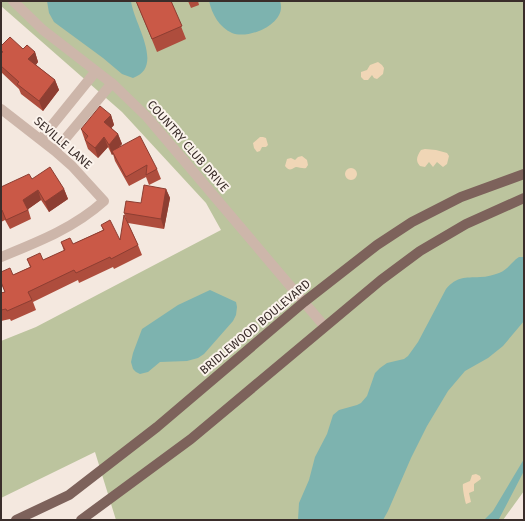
<svg xmlns="http://www.w3.org/2000/svg" width="525" height="521" viewBox="0 0 525 521" font-family="'Fira Sans',sans-serif">
	<rect width="100%" height="100%" fill="#f4e8df"/>
	<path fill="#bcc49e" d="M1,1h523v490l-21,29h-387l-21,-68 -94,46v-157l35,-14 185,-97 -15,-27 -84,-91 -121,-106z"/>
	<path fill="#f0d6b6" d="M378,62l4,3 2,3 -1,6 -6,5 -3,-1 -2,-3 -4,5h-4l-3,-3v-5l6,-2 3,-5z
		M260,137h3l3,1 2,7 -2,2h-4l-2,4 -3,1 -3,-4 -1,-5z
		M425,149l11,1 11,3 2,3 -2,8 -4,3 -6,-5 -4,5 -4,-5 -4,5 -5,-1c-5,-5 -3,-10 1,-16z
		M302,156l5,4 1,5 -2,3c-3,1 -7,-1 -10,-1 -5,2 -6,5 -11,-1l2,-7 4,-1 4,2 3,-3z
		M345 174a6 6 0 1 1 12 0a6 6 0 1 1-12 0Z
		M476,474l4,2 1,3 -7,5v7l-5,2 2,9 -5,2c-1,-3 -4,-17 -3,-20l7,-3 2,-6z"/>
	<path fill="#7db3af" d="M47,1h84c3,23 34,66 2,77l-11,-4 -19,-16 -49,-36 -5,-9z
		M209,1h71c8,22 -31,39 -48,32 -13,-6 -20,-19 -23,-32z
		M519,257h5v64l-21,25 -15,12 -23,13 -17,20 -21,35 -16,32 -23,53 -5,9h-85l1,-17 10,-23 6,-23 12,-23 6,-19 6,-5 18,-5 4,-2 6,-7 8,-23 5,-5 7,-5 17,-4 4,-3 10,-14 28,-53c11,-13 19,-11 34,-12 7,0 13,-2 19,-4 9,-3 12,-11 20,-16z
		M210,290l26,12 1,5 -1,8 -3,6 -29,33 -6,4 -11,3 -27,1 -12,10 -8,2 -4,-2 -3,-3 -2,-7 2,-9 9,-24 36,-24z
		M524,459v12l-25,48 -15,1 9,-9z"/>
	<g fill="none" stroke-linecap="round" stroke-linejoin="round">
		<path stroke="#cdb6aa" stroke-width="10" d="M13,1l30,29 71,55 33,32 178,210
			M1,109l54,42 17,15 32,35c-30,27 -66,41 -103,56
			M41,139l55,-68
			M55,151l57,-68"/>
		<path stroke="#7d625b" stroke-width="10" d="M16,520l53,-25 88,-68 147,-125 73,-57 35,-23 49,-25 63,-23
			M81,520l110,-81 190,-159 39,-29 46,-27 58,-26"/>
	</g>
	<path fill="#ae4d3d" d="M136,1h35l15,38 -29,13z
		M188,1h10l1,4 -8,3z
		M1,46l22,3 12,3 3,10 -2,3 19,15 4,10 -16,21 -22,-17 -2,-5 -18,-17z
		M111,115l3,10 -3,3 7,6 4,10 -4,4 39,21 4,10 -12,6 -3,-8 -17,9 -14,-25 -2,-7 -1,1 -4,-8 -10,11 -10,-9 -7,-20z
		M32,179l32,10 4,10 -19,13 -8,-12 -13,9 3,10 -21,10 -5,-9 -4,2v-35z
		M166,189l4,9 -6,31 -36,-6 10,22 4,10 -28,14 -1,-2 -34,16 -1,-3 -45,22 3,8 -25,11 -1,-2 -9,2v-28l4,-1 -4,-9v-11l12,3 17,-8 -3,-8 16,1 21,-9 -3,-9 12,2 30,-14 -2,-5 19,15 7,-18 -3,-9z"/>
	<path fill="#8d3e32" d="M35,52l3,10 -6,7 -4,-10z
		M55,80l4,10 -16,21 -4,-10z
		M111,115l3,10 -6,7 -4,-10z
		M118,134l4,10 -9,10 -1,-3 1,3 -1,1 -3,-10z
		M104,137l4,10 -10,11 -3,-10z
		M64,189l4,10 -19,13 -4,-10z
		M166,189l4,9 -6,31 -3,-10z
		M38,190l3,10 -14,10 -4,-10z"/>
	<path fill="#ca5947" stroke="#8d3e32" d="M136,1h35l11,25 -30,13z
		M10,37l13,12 4,-4 8,7 -7,7 27,21 -16,21 -22,-17 2,-2 -18,-16v-13l2,-1 -2,-2v-4z
		M100,106l11,9 -7,7 14,12 -9,11 -5,-8 -9,11 -10,-8 3,-4 -7,-7z
		M140,136l17,33 -11,6 1,-10 -21,12 -14,-26z
		M50,167l14,22 -19,13 -7,-12 -15,10 5,10 -22,10 -4,-10 -1,1v-24l28,-13 3,5z
		M144,185l22,4 -5,30 -37,-6 2,-12 15,2z
		M124,215l14,30 -27,14 -1,-2 -34,16 -2,-3 -46,22 4,8 -25,11 -1,-2 -5,1v-17l4,-1 -4,-10v-10l9,-4 3,7 18,-8 -4,-8 13,-6 3,7 22,-10 -4,-8 9,-4 3,6 31,-14 -3,-5 9,-5 10,20z"/>
	<g text-anchor="middle" dominant-baseline="central" stroke-width="4" stroke-linejoin="round" paint-order="stroke">
		<g font-size="12" fill="#3a2d2a" stroke="#fbf3ec">
			<text transform="translate(63 143) rotate(41)">SEVILLE LANE</text>
			<text transform="translate(188 146) rotate(49)">COUNTRY CLUB DRIVE</text>
			<text transform="translate(255 327) rotate(-40)">BRIDLEWOOD BOULEVARD</text>
		</g>
	</g>
	<rect width="525" height="521" fill="none" stroke="#3a2d2a" stroke-width="4"/>
</svg>
